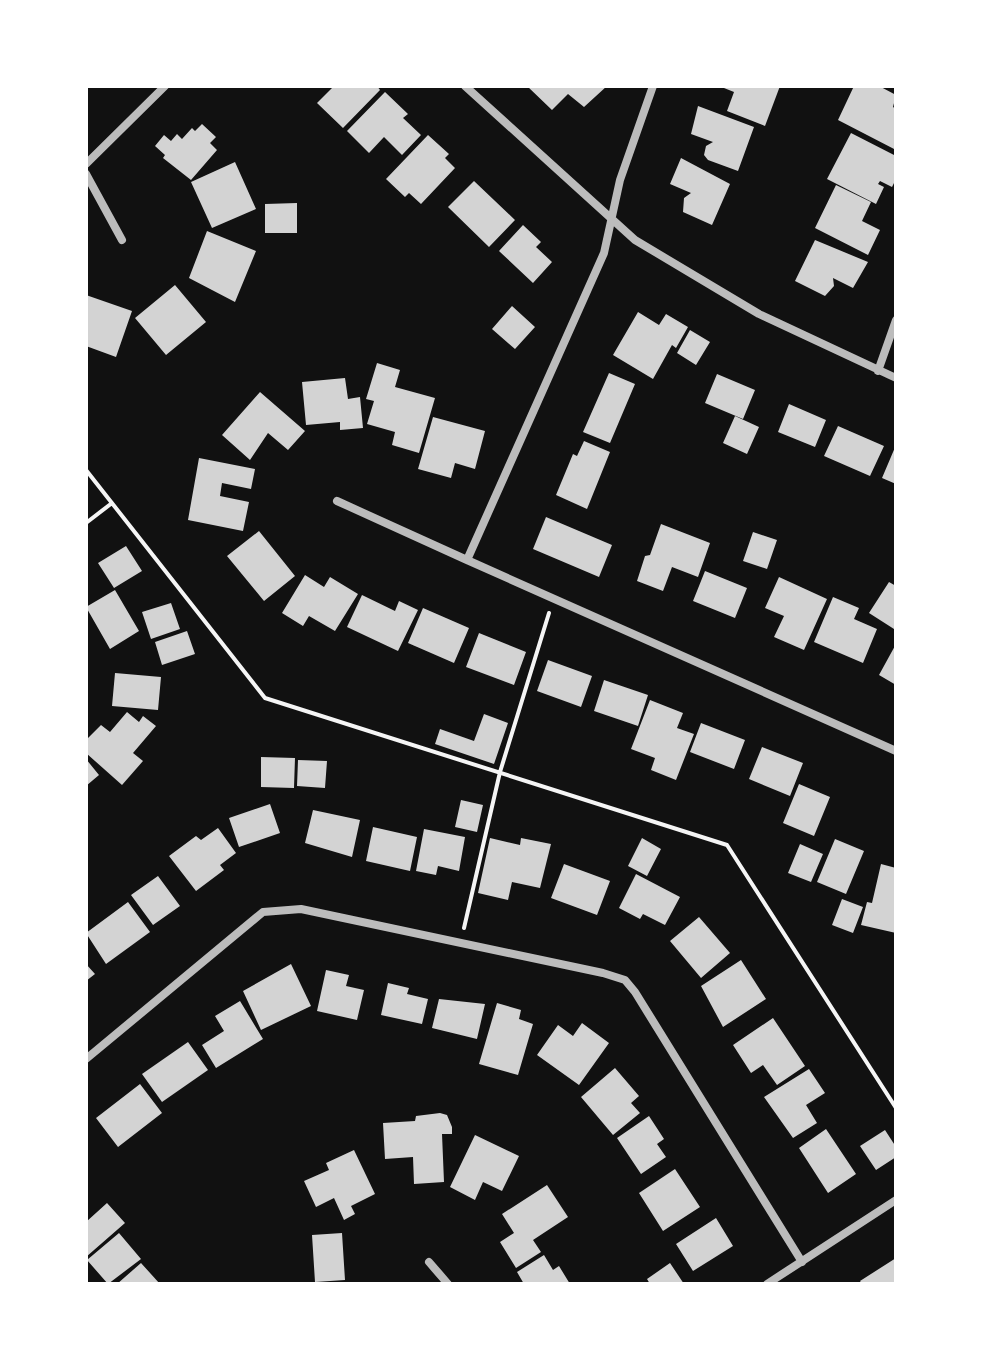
<svg xmlns="http://www.w3.org/2000/svg" width="982" height="1370" viewBox="0 0 982 1370" font-family="Rubik,sans-serif">
	<rect width="100%" height="100%" fill="#111"/>
	<path fill="#d3d3d3" d="M334,86h43l3,4 -37,38 -26,-25z
		M527,86h80l-23,21 -16,-13 -16,16z
		M719,86h61l-15,40 -38,-15 7,-19z
		M854,86h25l17,9 -3,12 3,2v41l-58,-30z
		M385,92l23,22 -5,4 18,17 -19,20 -18,-18 -15,16 -22,-22z
		M698,106l56,21 -16,44 -30,-11 -4,-5 2,-9 7,-4 -22,-8z
		M202,124l14,13 -6,6 7,7 -26,30 -28,-22 2,-3 -10,-9 9,-11 7,6 6,-7 5,5 10,-11 3,3z
		M851,133l45,23v23l-4,8 -12,-6 -2,3 6,3 -8,17 -49,-25z
		M428,135l21,19 -4,4 10,10 -34,36 -12,-11 -4,4 -19,-18z
		M681,158l49,26 -18,41 -29,-13 1,-14 7,-5 -21,-9z
		M235,162l21,47 -44,19 -21,-46z
		M474,181l41,39 -26,27 -41,-40z
		M836,185l35,17 -9,19 18,9 -12,25 -53,-27z
		M297,203v30h-32v-29z
		M523,225l18,17 -5,5 16,15 -19,21 -34,-32z
		M207,231l49,20 -21,51 -46,-24z
		M815,240l53,22 -15,26 -20,-10 1,8 -9,10 -30,-15z
		M175,285l31,37 -40,33 -31,-37z
		M86,295l46,16 -16,46 -30,-11z
		M512,306l23,21 -20,22 -23,-20z
		M638,312l21,13 7,-11 22,13 -12,21 -4,-3 -19,34 -40,-24z
		M690,330l20,12 -14,23 -19,-12z
		M377,363l23,7 -5,17 40,11 -16,55 -27,-8 3,-13 -28,-8 7,-23 -8,-2z
		M609,373l26,11 -25,59 -27,-11z
		M717,374l38,16 -12,29 -38,-16z
		M345,378l3,21 12,-2 3,31 -23,2v-8l-34,3 -4,-43z
		M260,392l45,39 -17,19 -20,-17 -18,27 -28,-25z
		M789,404l37,16 -11,27 -37,-15z
		M735,416l24,11 -12,27 -24,-11z
		M433,417l52,14 -10,38 -20,-6 -4,15 -33,-9z
		M838,426l46,20 -14,30 -46,-20z
		M584,441l26,11 -23,57 -31,-14 17,-41 4,2z
		M896,445v39l-14,-6z
		M199,458l56,11 -4,20 -29,-6 -2,13 29,6 -6,29 -55,-11z
		M546,517l66,28 -13,32 -66,-28z
		M661,524l49,19 -12,34 -26,-10 -9,24 -26,-10 8,-25 5,-1z
		M259,531l36,45 -31,25 -37,-45z
		M753,532l24,8 -10,29 -24,-8z
		M126,546l16,25 -28,17 -16,-25z
		M705,571l42,17 -12,30 -42,-17z
		M305,575l19,12 6,-10 28,17 -23,37 -26,-15 -6,10 -21,-13z
		M779,577l48,22 -23,51 -30,-13 10,-21 -19,-8z
		M889,582l7,4 -2,43 -25,-16z
		M115,590l24,41 -29,18 -24,-42z
		M362,595l33,16 4,-10 19,9 -20,41 -51,-24z
		M833,597l26,11 -5,11 23,10 -14,34 -49,-21z
		M171,603l9,26 -29,10 -9,-27z
		M423,608l46,20 -15,35 -46,-20z
		M187,631l8,23 -33,11 -7,-23z
		M479,633l47,19 -12,33 -48,-18z
		M896,644v41l-17,-10z
		M548,660l44,16 -11,31 -44,-16z
		M115,673l46,4 -3,33 -46,-4z
		M604,680l44,15 -10,31 -44,-15z
		M650,700l33,13 -6,15 17,6 -18,46 -25,-10 4,-12 -24,-9z
		M127,712l12,10 4,-6 13,10 -23,27 10,8 -21,24 -36,-32v-13l15,-15 9,7z
		M484,714l24,9 -14,41 -59,-20 5,-15 34,12z
		M701,723l44,17 -11,29 -44,-17z
		M762,747l41,16 -13,33 -41,-17z
		M261,757l34,1 -1,30 -33,-1z
		M86,759l13,16 -13,11z
		M298,760l29,1 -2,27 -28,-2z
		M799,784l31,13 -16,39 -31,-13z
		M461,800l22,5 -6,27 -22,-5z
		M270,804l10,29 -41,14 -10,-29z
		M313,810l47,10 -8,37 -47,-14z
		M373,827l44,10 -7,34 -44,-10z
		M218,828l18,25 -16,12 4,5 -28,21 -27,-35 27,-20 5,4z
		M424,829l41,8 -6,34 -21,-5 -2,9 -20,-4z
		M490,838l30,7 1,-7 30,6 -11,44 -28,-6 -4,18 -30,-7z
		M642,838l19,11 -14,27 -19,-10z
		M835,839l29,12 -18,43 -29,-12z
		M800,844l23,10 -12,28 -23,-9z
		M564,864l46,17 -13,34 -46,-17z
		M881,864l15,4v65l-35,-8 6,-23 5,1z
		M636,874l44,23 -15,28 -22,-11 -3,5 -21,-11z
		M158,876l22,30 -27,19 -22,-30z
		M842,899l21,8 -10,26 -21,-8z
		M128,902l22,30 -44,32 -20,-31z
		M699,917l31,36 -29,25 -31,-37z
		M741,960l25,39 -43,28 -22,-41z
		M86,964l9,10 -9,7z
		M291,964l20,42 -50,24 -18,-39z
		M326,970l23,5 -3,11 18,4 -7,30 -40,-9z
		M388,983l21,5 -2,6 21,5 -6,25 -41,-9z
		M439,999l46,5 -8,35 -45,-11z
		M240,1001l23,38 -47,29 -14,-23 22,-14 -9,-15z
		M497,1003l24,7 -2,9 14,5 -15,51 -39,-11z
		M773,1018l32,48 -28,19 -14,-20 -12,8 -18,-28z
		M582,1023l27,20 -30,42 -42,-30 21,-30 15,11z
		M188,1042l20,28 -46,32 -20,-28z
		M615,1068l24,28 -8,7 9,10 -27,22 -32,-38z
		M809,1069l16,24 -19,12 11,18 -24,15 -29,-41z
		M140,1084l22,29 -44,34 -22,-29z
		M440,1113l7,2 5,12v7h-10l2,48 -30,2 -1,-27 -28,2 -2,-36 32,-2 1,-5z
		M649,1116l15,23 -7,5 9,13 -25,17 -24,-36z
		M826,1129l30,45 -28,19 -29,-45z
		M885,1130l11,17v10l-20,13 -16,-24z
		M475,1135l44,21 -17,35 -19,-9 -8,18 -25,-13z
		M354,1150l21,44 -24,12 4,8 -11,6 -10,-22 -18,9 -12,-26 25,-11 -3,-7z
		M675,1169l25,38 -37,24 -24,-38z
		M547,1185l21,32 -35,23 8,12 -25,16 -16,-26 14,-9 -12,-19z
		M107,1203l18,20 -39,34v-35z
		M716,1218l17,28 -40,25 -17,-27z
		M119,1233l22,26 -33,25 -21,-24z
		M342,1233l3,47 -30,2 -3,-47z
		M544,1255l9,15 6,-4 11,18h-46l-7,-12z
		M896,1258v26h-34l-2,-3z
		M141,1263l19,21h-43z
		M670,1263l14,21h-34l-3,-5z"/>
	<g fill="none" stroke-linecap="round" stroke-linejoin="round">
		<path stroke="#f5f5f5" stroke-width="4" d="M86,470l179,228 462,147 169,263
			M86,523l26,-20
			M464,928l36,-156 49,-159"/>
		<path stroke="#bcbcbc" stroke-width="8" d="M465,86l170,154 124,74 137,64
			M653,86l-33,94 -16,73 -137,307 429,191
			M86,164l79,-78
			M86,174l36,66
			M878,371l18,-51
			M337,501l130,59
			M86,1059l177,-147 38,-3 302,64 22,7 10,12 167,270
			M429,1262l19,22
			M767,1284l129,-84"/>
	</g>
	<rect width="982" height="1370" fill="none" stroke="#ffffff" stroke-width="176"/>
</svg>
